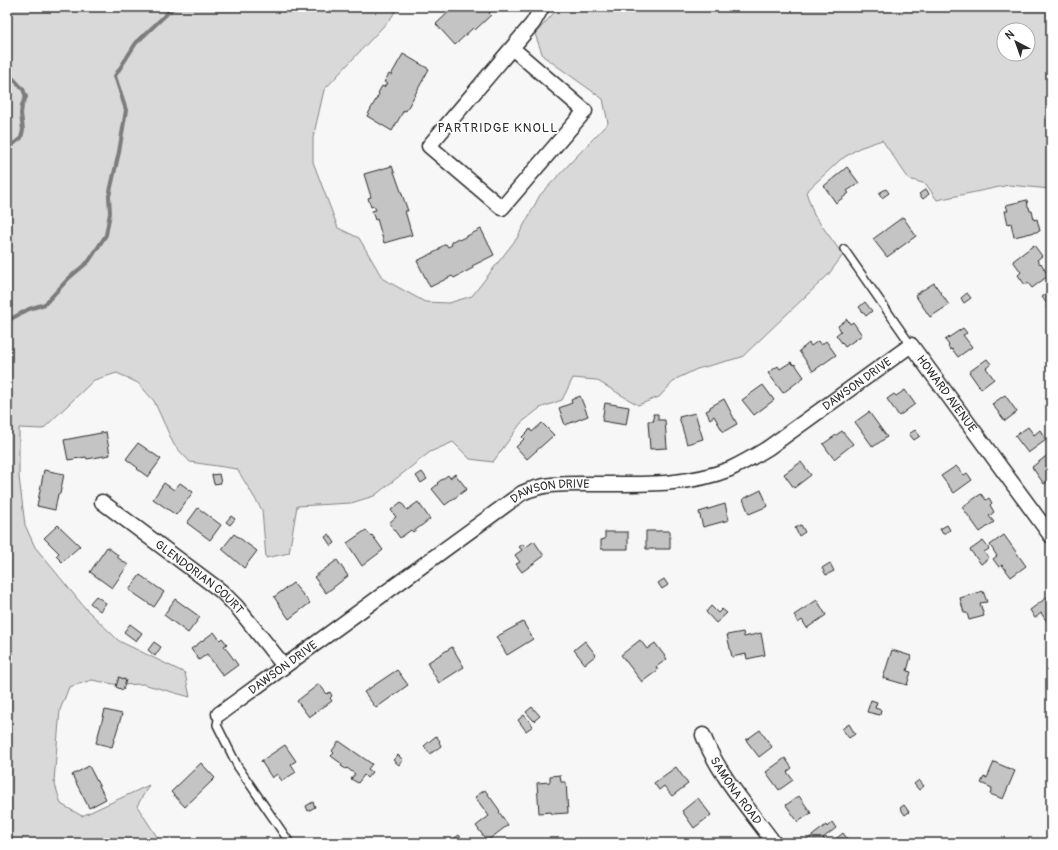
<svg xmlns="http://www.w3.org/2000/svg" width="1058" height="850" viewBox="0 0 1058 850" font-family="Pangolin,sans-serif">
	<rect width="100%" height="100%" fill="#f7f7f7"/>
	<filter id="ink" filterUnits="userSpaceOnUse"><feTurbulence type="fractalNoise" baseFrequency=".025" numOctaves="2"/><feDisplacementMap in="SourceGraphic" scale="8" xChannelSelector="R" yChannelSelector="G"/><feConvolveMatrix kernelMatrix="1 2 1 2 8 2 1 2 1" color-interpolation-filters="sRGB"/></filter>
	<g filter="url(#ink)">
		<path fill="#d9d9d9" stroke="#828282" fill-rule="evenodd" d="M7,7h391l-7,11 -67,72 -11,48v24l25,66 21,10 24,41 42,23 24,1 23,-7 45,-58 23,-43 68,-72 -5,-24 -60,-43 -8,-22 24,-27h492v184l-1,-2 -41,-4 -72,15 -11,-16 -17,-5 -27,-39 -23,8 -19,12 -34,32 8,23 29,40 -15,20 -86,82 -45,12 -21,10 -17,18 -21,8 -42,-25 -23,-2 -11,22 -22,8 -19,15 -28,39 -23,-3 -17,-17 -23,10 -56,44 -23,7 -54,3 -8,47 -23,5 -4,-48 -25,-41 -47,-7 -16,-17 -20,-44 -16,-18 -21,-10 -23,7 -51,49 -24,-1v49l6,48 10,22 50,61 34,33 66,32 5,24 -47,-13 -24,1 -27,-5 -23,7 -9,23 -6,71 7,23 21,12 67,-31 -12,21 24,37h-154zM1004,30h24v24h-24z"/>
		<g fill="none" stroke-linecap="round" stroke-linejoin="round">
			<path stroke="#7b7b7b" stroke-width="4" d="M7,72l16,17 3,8 -4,8 -1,9 2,16 -2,8 -14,11
				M7,321l22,-12 16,-5 24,-26 20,-17 17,-26 4,-22 -1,-17 10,-44 7,-42 -11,-34 21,-33 38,-36"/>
		</g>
		<path fill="#c4c4c4" stroke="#2b2b2b" d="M453,7h43l-7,6 2,2 -16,15 -2,-2 -18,17 -19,-21 17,-16z
			M403,54l26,15 -23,42 -2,-1 -12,21 -25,-15 12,-22 -1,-1 4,-7 2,1 3,-4 -3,-1 5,-8 2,1z
			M392,166l16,45h-3l7,24 -28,8 -7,-24 -2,1 -3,-9 4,-1 -2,-4 -3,1 -3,-9 3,-1 -7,-23z
			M847,167l12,16 -12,8 2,2 -13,10 -12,-17z
			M886,189l3,4 -7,5 -3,-5z
			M926,189l3,5 -6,5 -4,-5z
			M1027,200l1,7h1l1,4h2l2,9 3,-1 3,12 -26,6 -3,-14 -3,1 -3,-13h3l-2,-6z
			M903,217l13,19 -29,21 -14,-18z
			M481,229l13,26 -22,11 1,2 -19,10 -2,-2 -22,11 -13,-26 22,-11v-2l7,-4 2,3 4,-2 -1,-3 7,-4 1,2z
			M1034,245l8,11 -5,4 3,4 1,-1 7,13 -16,12 -4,-5 -3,2 -7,-10 3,-3 -8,-11z
			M934,283l15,22 -19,12 -15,-22z
			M1051,290v24l-5,-7 2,-2 -6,-8z
			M967,293l4,5 -7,5 -3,-5z
			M865,302l7,9 -6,5 -7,-9z
			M847,319l3,5 3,-2 9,13 -17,12 -9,-12 5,-4 -3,-5z
			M963,328l4,5 -4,2 9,12 -14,10 -6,-8 -1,1 -3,-4 1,-1 -4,-5z
			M818,341l3,4 5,-4 10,14 -23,16 -14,-20 10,-8 2,3z
			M987,359l4,5 -5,4 8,11 -13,10 -12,-17z
			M791,362l3,3 1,-1 9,13 -21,16 -15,-20 10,-7 2,3z
			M763,385l11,15 -20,15 -12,-15z
			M905,390l10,14 -16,12 -12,-17 7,-5 2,2z
			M1005,395l12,17 -12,9 -13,-17z
			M580,396l8,20 -23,9 -6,-17 13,-5 -1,-3z
			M724,399l13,25 -14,8 -9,-16 -4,3 -4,-8 4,-2v-2z
			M605,403l24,4 -3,18 -24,-4z
			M869,412l18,25 -14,10 -18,-25z
			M695,413l8,26 -16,5 -8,-27z
			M653,414h5v6h7l2,28 -17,1 -2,-28h6z
			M542,423l12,12 -27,24 -11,-12 8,-8 -2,-2 8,-8 2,3z
			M1028,427l6,8 6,-5 6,10 -18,13 -13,-17z
			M915,430l5,6 -6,4 -5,-6z
			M842,431l11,13 -19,15 -11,-15z
			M106,432l4,23 -23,4 -1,-2 -18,3 -4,-20z
			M138,443l23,16 -13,18 -11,-8 1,-1 -12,-9z
			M1049,454l2,3v22l-7,5 -12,-17z
			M801,462l10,13 -17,13 -10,-14z
			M956,466l8,9 3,-2 5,7 -18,13 -13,-17z
			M44,470l20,4 -4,20h-2l-3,16 -18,-4z
			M422,472l5,7 -6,4 -5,-7z
			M219,474l2,9 -7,1 -2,-9z
			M455,474l12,15 -22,16 -13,-16 6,-5 -1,-1 11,-8 2,3z
			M164,483l10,7 6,-7 13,9 -17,23 -23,-16z
			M761,490l7,16 -19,8 -6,-15z
			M981,494l5,6 3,-2 3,5 -2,2 4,7 -5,4 5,6 -14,10 -18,-25z
			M401,502l6,8 11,-8 12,17 -17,13 -2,-2 -11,8 -11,-15 7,-6 -5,-7z
			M725,504l4,16 -26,7 -4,-15z
			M198,508l23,17 -11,15 -23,-17z
			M231,516l4,3 -5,6 -4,-3z
			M58,525l22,21 -18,16 -6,-6 3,-3 -15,-15z
			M801,525l4,7 -6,4 -4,-8z
			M947,525l3,5 -7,4 -3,-5z
			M366,530l5,6 1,-1 11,15 -21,16 -15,-23z
			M646,531h24v18h-24z
			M605,532h23v17h-27v-9l4,-1z
			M234,534l23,17 -13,17 -22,-19z
			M329,534l6,9 -4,3 -6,-9z
			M1004,535l22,31 -15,11 -9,-12 -3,2 -6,-8 4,-3 -7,-11z
			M534,541l10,15 -22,16 -6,-8 4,-2 -5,-7 7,-5 -3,-3 4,-3 3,3z
			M983,541l6,8 -5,3 5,6 -8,6 -11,-14z
			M107,547l11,8 -1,2 11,8 -16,23 -22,-16z
			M337,560l11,16 -22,17 -12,-16z
			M830,563l4,8 -8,4 -4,-7z
			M140,575l24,17 -10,15 -25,-17z
			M664,579l4,6 -6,4 -4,-6z
			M293,583l17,20 -21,16 -15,-22z
			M983,591l4,11 -7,1 4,13 -15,4 -2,-7h-3l-4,-15z
			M1050,595h1v32l-10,-14 -6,5 -5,-8z
			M96,596l10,7 -6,8 -10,-8z
			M175,599l25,18 -12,16 -24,-18z
			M817,600l9,15 -19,13 -5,-8 -4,3 -4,-8z
			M711,606l7,7 4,-4 5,4 -11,10 -10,-11z
			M523,622l10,17 -26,16 -11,-18z
			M130,624l12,9 -6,8 -12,-9z
			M214,632l6,8 2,-2 5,6 -3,2 14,19 -15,11 -16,-22 -8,6 -8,-11z
			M743,632l1,5 17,-4 4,22 -18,4 -1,-5 -14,3 -5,-22z
			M640,640l7,9 8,-6 12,16 -11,8 2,3 -16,12 -21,-27z
			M585,641l11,14 -11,9 -11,-14z
			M154,642l7,5 -6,9 -7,-6z
			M452,647l12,20 -25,16 -12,-20z
			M892,650l19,6 -4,15 4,1 -4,13 -24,-7z
			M397,670l11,15 -32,23 -12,-16z
			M119,677l7,3 -3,10 -7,-3z
			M319,684l8,10 3,-2 2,4 -2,2 2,3 -23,16 -12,-16z
			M871,700l6,2 -2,6 6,2 -1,5 -13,-3z
			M532,707l8,9 -6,5 -8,-9z
			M105,710l17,4 -10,33 -16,-4z
			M524,715l9,11 -7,5 -8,-11z
			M849,724l6,10 -6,4 -7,-9z
			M760,730l12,17 -13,10 -13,-17z
			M436,736l4,5 -1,1 2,4 -11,8 -6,-8z
			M339,741l33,23 -4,5 4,3 -5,6 -3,-3 -6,8 -7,-4 4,-5 -8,-6 -1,1 -5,-3 1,-2 -11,-8 3,-3 -2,-2z
			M285,745l11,16 -5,3 5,8 -14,9 -5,-7 -5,4 -11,-17z
			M398,755l5,5 -4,5 -6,-5z
			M785,758l7,10 -5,4 6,8 -14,10 -13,-18z
			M994,762l21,9 -12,28 -13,-5 2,-6 -11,-5 3,-6 3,1z
			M201,763l14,15 -30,29 -14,-15z
			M89,766l17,33 -17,9 -17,-33z
			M676,767l12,17 -16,12 -8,-10 -5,4 -5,-7z
			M560,775l1,7h5l2,31 -16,1 -1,-2 -12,1 -2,-30 13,-1v-6z
			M919,780l5,6 -5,4 -5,-6z
			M485,790l15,21 -1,1 9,13 -21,16 -11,-15 13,-10 -14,-19z
			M799,796l12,17 -13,9 -12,-17z
			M698,798l13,17 -17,13 -12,-17z
			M313,802l2,5 -7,4 -2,-5z
			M904,805l5,7 -4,3 -5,-7z
			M832,822l4,6 -13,10 4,5h-24l23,-18 1,2z
			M843,833l5,7 -4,3h-11l-1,-1z
			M459,835l6,8h-17z"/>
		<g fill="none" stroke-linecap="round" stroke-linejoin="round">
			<defs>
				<path id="lane" d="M844,249l67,96
					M219,714l-2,11 21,42 52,76"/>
				<g id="street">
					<path d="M512,48l73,63 -83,97 -73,-62 104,-123 9,-16"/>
					<path id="s1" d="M102,502l119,89 16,16 47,59"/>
					<path id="s2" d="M219,714l303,-221c24,-11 49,-9 75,-9 44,0 91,2 133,-15 13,-6 25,-13 38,-21l143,-103 140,191"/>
					<path id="s3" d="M703,735c14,38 47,75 71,108"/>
				</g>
			</defs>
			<use href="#lane" stroke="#2b2b2b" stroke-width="10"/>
			<use href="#street" stroke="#2b2b2b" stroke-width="17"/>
			<use href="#lane" stroke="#fff" stroke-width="7"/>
			<use href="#street" stroke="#fff" stroke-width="14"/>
		</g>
	</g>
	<g text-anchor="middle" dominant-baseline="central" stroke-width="3.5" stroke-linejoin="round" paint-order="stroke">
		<g font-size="12" fill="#2b2b2b" stroke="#fff">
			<text stroke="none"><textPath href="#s2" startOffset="739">DAWSON DRIVE</textPath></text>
			<text stroke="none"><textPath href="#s2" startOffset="866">HOWARD AVENUE</textPath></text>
			<text stroke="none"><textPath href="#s2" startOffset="403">DAWSON DRIVE</textPath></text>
			<text stroke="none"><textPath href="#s1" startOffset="123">GLENDORIAN COURT</textPath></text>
			<text stroke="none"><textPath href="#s2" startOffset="79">DAWSON DRIVE</textPath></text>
			<text stroke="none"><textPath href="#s3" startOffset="65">SAMONA ROAD</textPath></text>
		</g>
		<g font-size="13" letter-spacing="1" fill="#2b2b2b" stroke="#fff">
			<text x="498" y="128">PARTRIDGE KNOLL</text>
		</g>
	</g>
	<rect width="1058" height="850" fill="none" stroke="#fff" stroke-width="24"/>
	<rect x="12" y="12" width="1034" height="826" fill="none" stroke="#2b2b2b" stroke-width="1.5" filter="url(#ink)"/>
	<g transform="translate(1016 42) rotate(319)"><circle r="19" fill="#ffffff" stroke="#aaaaaa"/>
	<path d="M0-3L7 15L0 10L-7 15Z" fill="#2b2b2b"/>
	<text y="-6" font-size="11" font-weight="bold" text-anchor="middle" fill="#2b2b2b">N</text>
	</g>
</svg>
